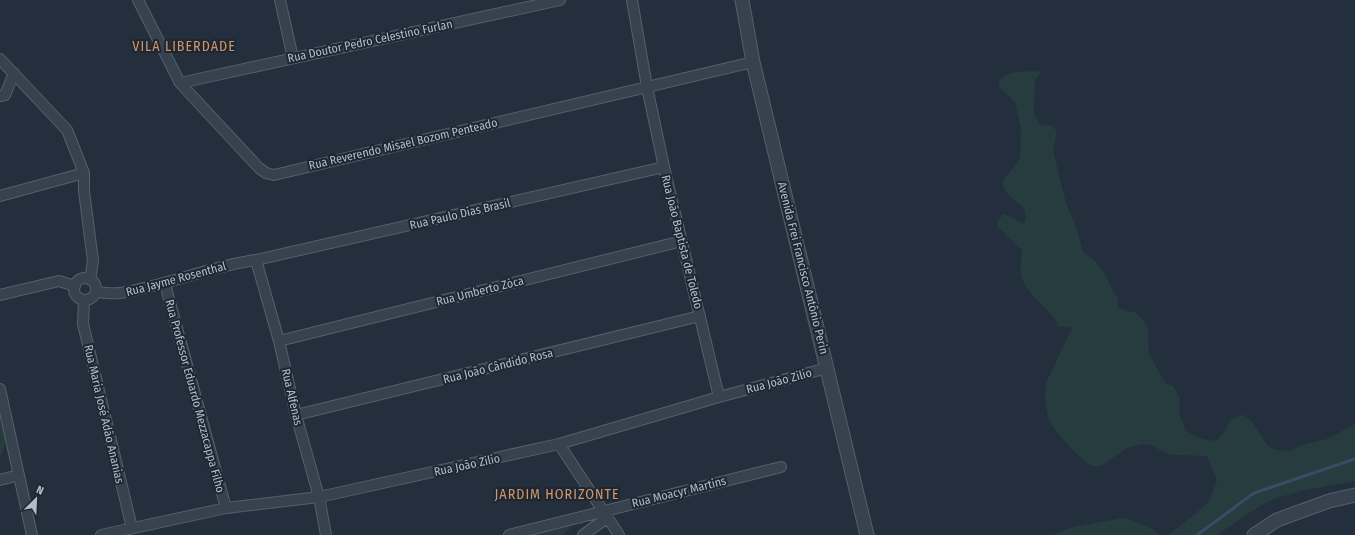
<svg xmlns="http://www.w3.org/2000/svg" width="1355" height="535" viewBox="0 0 1355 535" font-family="'Fira Sans Condensed',sans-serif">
	<rect width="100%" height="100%" fill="#242f3e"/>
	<path fill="#263c3f" d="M1039,71l2,1 -6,8 -1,35 7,10 11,1 5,5 -4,19 13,53 11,26 6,23 12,9 10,13 9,20 5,5 -2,9 19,5 9,9 3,9 1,23 17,30 7,2 3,4 4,10 -1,13 6,17 14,8 16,3c14,-8 9,-24 29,-26l7,6 17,25 8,4 15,1 10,-6 26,-6 28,-15v57l-50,9 -32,9 -21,12 -35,24h-48l39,-32 9,-22 -10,-25 -36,-1 -21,-10 -8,-1 -15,4 -26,18h-9l-7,-4 -18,-18 -14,-17 -5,-9 -3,-19 1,-16 26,-55 -14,-2c-7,-19 -30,-28 -36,-48 -3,-8 0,-20 0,-28l-25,-24 2,-7 5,-5 8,3 11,8 3,-6 -2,-11c-8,-7 -22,-14 -21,-27l17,-23 1,-28 -6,-28 -15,-14 -2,-6c11,-13 25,-10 41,-11z
		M0,414l6,29 -6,13z
		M1121,518c11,1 31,9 38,17h-107l21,-8z
		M567,524l3,5 -8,6h-32z"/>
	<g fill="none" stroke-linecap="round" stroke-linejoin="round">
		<path stroke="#394c67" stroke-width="3" d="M1197,535l57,-42 101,-34"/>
		<defs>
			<path id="minor" d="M138,0l42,83 79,85 7,5 8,2 479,-113
				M280,0l13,58
				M632,0l15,87 17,80 55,230
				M0,59l67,71 17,43v18l9,70 -3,19
				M180,83l380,-83
				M0,96l5,-1 9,-22
				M0,196l84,-23
				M256,260l23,81 17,74 23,82 7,38
				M74 289a11 11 0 1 1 22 0a11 11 0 1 1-22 0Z
				M165,284l61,224
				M96,292c8,1 17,2 24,1 47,-7 90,-27 136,-33l408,-93
				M0,295l59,-14 16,5
				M84,300l-1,24 49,204
				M279,341l403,-100
				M0,389l32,146
				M296,415l404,-99
				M559,444l60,91
				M0,480l19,-5
				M101,535l125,-27 93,-11 240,-53 160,-47 108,-29
				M509,535l272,-68
				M583,535l24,-17"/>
			<path id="tertiary" d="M742,0l11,62 114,473
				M1254,535l23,-15 52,-19 26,-6"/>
		</defs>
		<use href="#minor" stroke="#565f6c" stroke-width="12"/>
		<use href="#tertiary" stroke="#565f6c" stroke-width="15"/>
		<use href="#minor" stroke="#38414e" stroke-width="10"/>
		<use href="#tertiary" stroke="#38414e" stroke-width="13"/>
	</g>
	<g text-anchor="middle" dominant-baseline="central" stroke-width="4" stroke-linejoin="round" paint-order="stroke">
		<g font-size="12" fill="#b4bcc9" stroke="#1d2633">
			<text transform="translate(370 41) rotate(-12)">Rua Doutor Pedro Celestino Furlan</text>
			<text transform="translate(403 144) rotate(-13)">Rua Reverendo Misael Bozom Penteado</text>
			<text transform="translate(460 214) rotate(-13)">Rua Paulo Dias Brasil</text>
			<text transform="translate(682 242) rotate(76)">Rua João Baptista de Toledo</text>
			<text transform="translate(803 268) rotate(76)">Avenida Frei Francisco Antônio Perin</text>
			<text transform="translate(176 279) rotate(-15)">Rua Jayme Rosenthal</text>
			<text transform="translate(480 291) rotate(-14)">Rua Umberto Zóca</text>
			<text transform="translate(498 366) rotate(-14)">Rua João Cândido Rosa</text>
			<text transform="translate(779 381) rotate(-15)">Rua João Zilio</text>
			<text transform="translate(195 396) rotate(75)">Rua Professor Eduardo Mezzacappa Filho</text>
			<text transform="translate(292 397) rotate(77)">Rua Alfenas</text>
			<text transform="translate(104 414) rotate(77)">Rua Maria José Adão Ananias</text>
			<text transform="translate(467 465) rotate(-12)">Rua João Zilio</text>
			<text transform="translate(679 492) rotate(-14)">Rua Moacyr Martins</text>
		</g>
		<g font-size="14" letter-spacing="1" fill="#d59563" stroke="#1d2633">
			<text x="184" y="46">VILA LIBERDADE</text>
			<text x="557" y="494">JARDIM HORIZONTE</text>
		</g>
	</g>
	<g transform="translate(36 499) rotate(24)" stroke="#1d2633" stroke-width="3" paint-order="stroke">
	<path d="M0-3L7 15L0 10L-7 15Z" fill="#b4bcc9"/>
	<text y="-6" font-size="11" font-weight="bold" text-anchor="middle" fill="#b4bcc9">N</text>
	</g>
</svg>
